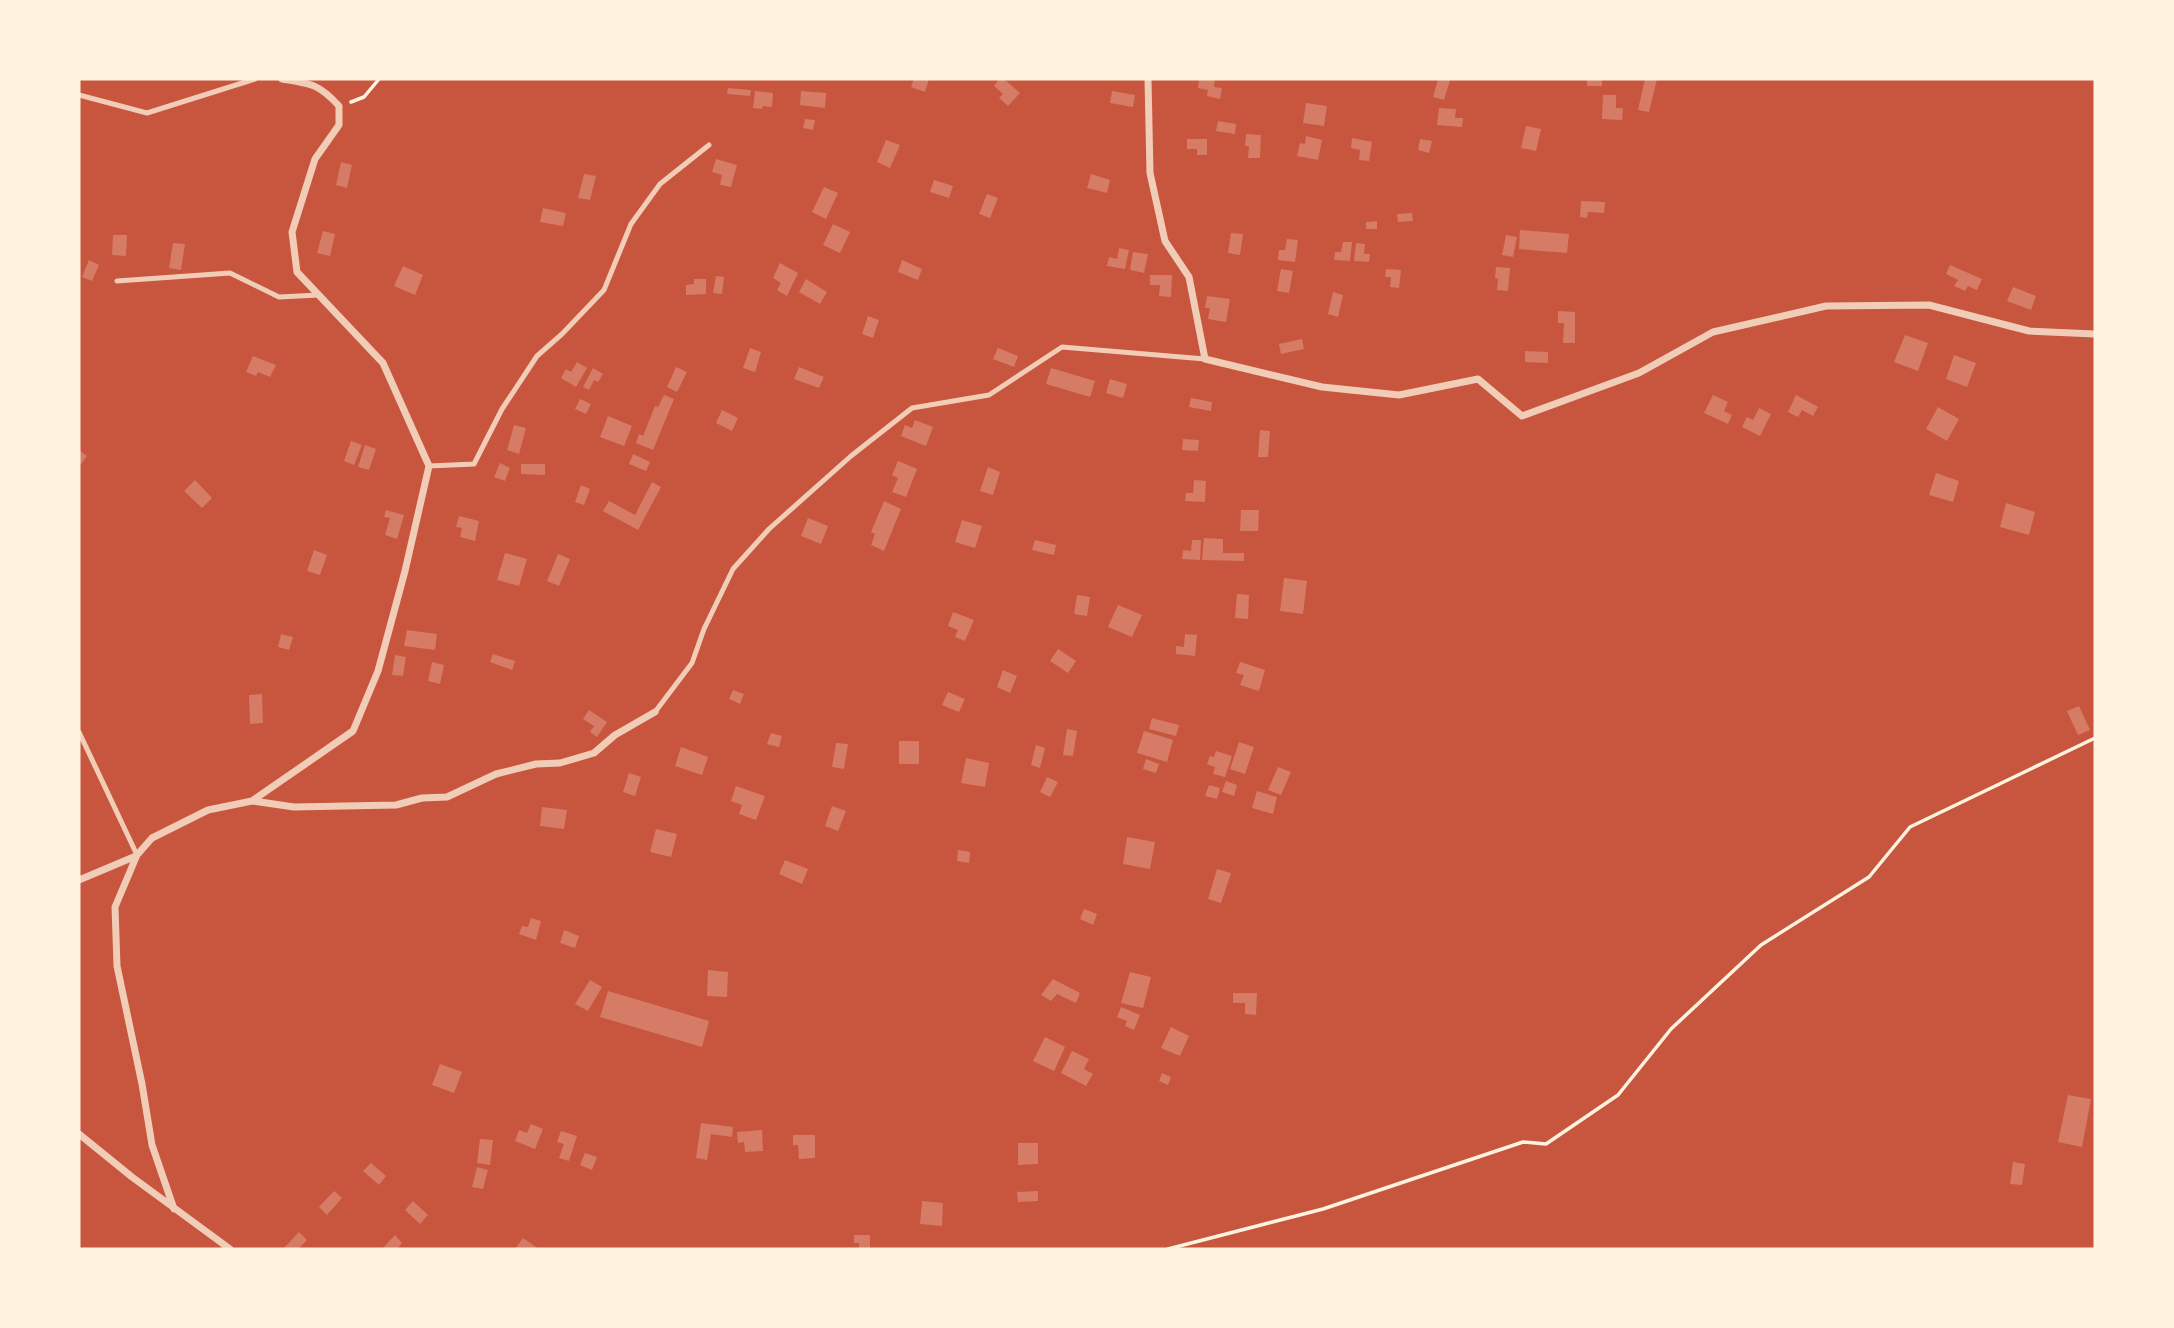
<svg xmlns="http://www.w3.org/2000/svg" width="2174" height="1328" viewBox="0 0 2174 1328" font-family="'DejaVu Sans',sans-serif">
	<rect width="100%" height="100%" fill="#c8553d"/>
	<path fill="#d67c66" d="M914,79h15l-4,13 -14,-5z
		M999,79h5l16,14 -12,13 -9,-8 4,-4 -9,-8z
		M1199,79l16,1 -1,7 8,1 -2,11 -13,-3 1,-6 -10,-2z
		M1438,79l12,1 -6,20 -11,-3z
		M1587,79h15v7h-15z
		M1645,79h12l-8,33 -11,-2z
		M728,88l23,2 -1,6 -23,-2z
		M755,91l18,2 -1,14 -9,-1 -1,3 -9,-1z
		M801,91l25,2 -1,15 -25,-3z
		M1112,91l23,4 -2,12 -23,-4z
		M1603,95h13v13h7l-1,12 -20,-1z
		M1306,103l21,3 -3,20 -21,-3z
		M1439,108l17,1 -1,9h8l-1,9 -25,-2z
		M805,119l10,1 -2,10 -10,-2z
		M1218,121l18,3 -1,10 -19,-3z
		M1526,126l15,3 -5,22 -15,-3z
		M1246,134l15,1 -1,23h-12l1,-12h-4z
		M1306,136l16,4 -4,20 -21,-4 3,-13 5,1z
		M1352,138l20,4 -3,19 -10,-1 1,-10 -9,-2z
		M1187,139h20v16h-10v-6h-10z
		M1420,139l12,2 -3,12 -11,-3z
		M886,140l14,5 -10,23 -13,-6z
		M716,159l21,6 -6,22 -11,-2 2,-10 -10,-3z
		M341,162l11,3 -5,23 -11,-3z
		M584,174l12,2 -6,24 -12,-2z
		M1091,174l19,6 -3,13 -20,-5z
		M934,180l19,6 -4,12 -19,-6z
		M824,187l14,6 -12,26 -14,-7z
		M987,194l11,4 -8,20 -11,-4z
		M1581,201l24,1 -1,11 -16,-1 -1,6 -7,-1z
		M543,208l23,5 -3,13 -23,-4z
		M1412,213l1,8 -15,1 -1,-8z
		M1377,221v8h-11v-7z
		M833,224l17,8 -10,21 -17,-8z
		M1520,230l49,4 -2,19 -48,-4z
		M323,231l12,3 -5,22 -13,-3z
		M1231,233l12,1 -3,21 -12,-2z
		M113,235h14l-1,21 -14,-1z
		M1506,235l11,2 -4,20 -11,-2z
		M1287,239l11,1 -3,22 -17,-2 1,-10h6z
		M1343,242h9l-2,19 -16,-1 1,-8h6z
		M173,243l12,1 -4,26 -12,-2z
		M1356,243l9,1 -1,10h6l-1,8 -15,-1z
		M1119,248l10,2 -4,19 -18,-3 2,-9 8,2z
		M1133,252l15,2 -4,19 -14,-3z
		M89,260l10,5 -7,16 -10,-4z
		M902,260l20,9 -4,11 -20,-8z
		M780,263l18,10 -11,23 -10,-6 4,-7 -8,-5z
		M1950,265l32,14 -5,11 -9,-4 -3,5 -11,-5 4,-6 -12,-6z
		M403,266l20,9 -8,20 -21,-9z
		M1496,267l14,1 -2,23 -11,-1 1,-11 -3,-1z
		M1281,269l12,2 -4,22 -12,-2z
		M1386,269l15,1 -2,18 -9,-1 1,-10h-6z
		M1150,275h22l-1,22 -12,-1 1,-11h-10z
		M716,276l8,1 -2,17 -9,-1z
		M694,279h12v15l-20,1v-10l8,-1z
		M806,279l21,13 -7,12 -21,-12z
		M2013,287l23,9 -5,14 -24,-9z
		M1333,292l10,3 -5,22 -10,-3z
		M1207,296l23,3 -4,23 -18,-3 2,-11h-5z
		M1558,311l17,1v31h-12l1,-20h-6z
		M868,316l11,4 -6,18 -11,-4z
		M1905,335l23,8 -10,28 -24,-9z
		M1302,339l2,10 -23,5 -2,-10z
		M750,348l11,4 -6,20 -12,-4z
		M998,348l20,8 -4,11 -21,-8z
		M1525,351l23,1v11l-23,-1z
		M1954,355l22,8 -9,24 -21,-8z
		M253,356l23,9 -6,12 -12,-5 -2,4 -10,-4z
		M577,362l10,6 -11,19 -15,-9 5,-9 5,3z
		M676,367l11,5 -10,20 -10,-5z
		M799,367l25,10 -5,11 -25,-9z
		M593,368l10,6 -5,8 -4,-2 -5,10 -6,-3z
		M1051,368l44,13 -5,16 -44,-13z
		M1110,379l17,5 -4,14 -17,-5z
		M664,395l10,4 -21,51 -17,-7 3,-9 4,2 12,-30 3,1z
		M1713,395l15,7 -4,9 8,4 -4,9 -24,-11z
		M1796,395l22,12 -5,9 -11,-6 -4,7 -10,-5z
		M1191,398l21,4 -1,9 -22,-4z
		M580,399l11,5 -5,10 -11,-5z
		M1938,407l21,12 -12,22 -21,-12z
		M1759,408l12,6 -11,22 -18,-9 5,-10 6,3z
		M722,410l16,8 -6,13 -16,-8z
		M608,416l24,10 -8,20 -24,-9z
		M915,420l18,7 -7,19 -25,-10 4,-11 7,3z
		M514,425l12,3 -7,26 -12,-4z
		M1260,430l10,1 -2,26h-10z
		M1183,439l16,1 -1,11 -16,-1z
		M351,441l11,4 -8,20 -10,-4z
		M365,445l11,4 -7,21 -11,-3z
		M79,450l8,6 -8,11z
		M633,454l17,8 -4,9 -17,-7z
		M898,461l19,8 -11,28 -14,-5 6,-14 -6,-3z
		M500,463l10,5 -5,13 -11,-4z
		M521,464h24v11l-24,-1z
		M988,467l12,5 -7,23 -13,-4z
		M1936,473l23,8 -6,21 -24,-7z
		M195,480l17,18 -10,10 -18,-17z
		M1194,480l12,1 -1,21 -20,-1 1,-8h7z
		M652,482l9,5 -23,43 -35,-19 6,-10 26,14z
		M581,485l9,4 -6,16 -9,-3z
		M884,501l17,8 -17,42 -13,-6 4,-11 -4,-2z
		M2006,503l29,9 -6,23 -29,-8z
		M386,510l18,5 -7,24 -12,-4 5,-17 -6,-1z
		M1241,510h18l-1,21h-18z
		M459,516l20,5 -4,20 -15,-4 2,-9 -6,-1z
		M808,518l20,8 -7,18 -20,-8z
		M962,520l20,6 -7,22 -20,-6z
		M1204,538l19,1v14h21v8l-42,-1z
		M1035,540l21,5 -2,10 -22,-5z
		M1192,540h9l-1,20 -18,-1 1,-9 8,1z
		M314,550l13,5 -7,20 -13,-4z
		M505,553l22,6 -8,27 -22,-6z
		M558,554l12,5 -11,27 -12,-5z
		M1284,578l23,3 -4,33 -23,-3z
		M1237,594l12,1 -1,24 -13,-1z
		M1077,595l13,2 -3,19 -13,-2z
		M1118,605l24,10 -10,22 -24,-10z
		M953,612l21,8 -9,21 -10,-4 3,-7 -10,-4z
		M407,630l30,4 -2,16 -31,-4z
		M281,634l12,3 -4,13 -11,-3z
		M1185,634l12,1 -2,21 -19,-2v-8l8,1z
		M1058,649l18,12 -8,12 -18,-12z
		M493,654l22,7 -3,9 -22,-8z
		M395,655l11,2 -3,19 -11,-1z
		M432,662l12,3 -4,19 -12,-3z
		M1240,662l25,8 -6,21 -19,-6 4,-10 -8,-2z
		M1003,670l14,6 -7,17 -13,-6z
		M733,690l11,4 -4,10 -11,-5z
		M948,692l17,7 -6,13 -17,-7z
		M262,694l1,29 -13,1 -1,-29z
		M2079,706l11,24 -12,5 -11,-24z
		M589,710l18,12 -10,15 -7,-5 4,-6 -11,-7z
		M1152,718l27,7 -3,11 -27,-7z
		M1067,729l10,2 -4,25 -10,-1z
		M1144,731l29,9 -6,22 -30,-9z
		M771,733l11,3 -3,11 -12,-3z
		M899,741h20v23h-20z
		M1239,742l15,5 -9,27 -15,-5z
		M836,743l12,1 -4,25 -12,-2z
		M1036,745l9,3 -5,20 -9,-3z
		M681,747l27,10 -6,18 -27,-9z
		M1216,751l16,5 -7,21 -12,-3 2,-7 -8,-3 3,-8 4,1z
		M966,758l23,5 -4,24 -24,-4z
		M1146,759l13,5 -3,9 -13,-4z
		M1278,767l13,5 -10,23 -13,-5z
		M629,773l12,4 -6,19 -12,-4z
		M1047,777l11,5 -8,15 -10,-5z
		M1226,781l11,4 -3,11 -12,-4z
		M1209,785l11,3 -3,11 -12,-3z
		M736,786l29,10 -9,24 -17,-6 3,-9 -11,-4z
		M1257,791l20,6 -4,17 -21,-6z
		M832,806l14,5 -8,20 -13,-5z
		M542,807l25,3 -3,19 -24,-3z
		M656,829l21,5 -6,23 -21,-5z
		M1127,837l28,5 -5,27 -27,-5z
		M958,850l12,2 -1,11 -12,-2z
		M785,860l23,9 -6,15 -23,-10z
		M1217,869l14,4 -10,30 -13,-4z
		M1084,909l13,5 -4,11 -13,-6z
		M531,918l10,3 -5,19 -17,-6 3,-8 6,1z
		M564,930l15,6 -4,12 -15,-5z
		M708,970l20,2 -1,25 -20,-1z
		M1130,972l21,5 -8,31 -22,-5z
		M1053,979l27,14 -4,10 -19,-9 -6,7 -10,-6z
		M590,980l12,7 -14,24 -13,-7z
		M608,991l101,30 -7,26 -102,-30z
		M1233,993h24l-1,22 -11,-1v-11h-12z
		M1121,1007l19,8 -6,15 -9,-4 2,-5 -10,-4z
		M1171,1027l18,9 -9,20 -19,-8z
		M1045,1037l20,10 -11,24 -21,-10z
		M1072,1051l17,8 -5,10 9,5 -7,12 -25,-13z
		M440,1064l22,8 -8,21 -22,-8z
		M1162,1073l9,4 -3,8 -9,-4z
		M2068,1095l23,4 -9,48 -24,-5z
		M701,1123l32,4 -1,10 -21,-3 -4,26 -11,-2z
		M531,1124l12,5 -8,20 -20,-8 4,-11 8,3z
		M762,1130l1,21 -18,1 -1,-10 -6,1 -1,-11z
		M561,1131l16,5 -8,25 -10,-3 5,-14 -7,-2z
		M793,1135h22v23l-16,1 -1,-14h-5z
		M480,1139l13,1 -3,25 -13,-2z
		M1018,1143h20v21l-20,1z
		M585,1153l12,4 -5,13 -12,-5z
		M2013,1162l12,2 -3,21 -12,-1z
		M371,1163l15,13 -7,9 -16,-14z
		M477,1167l11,3 -5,19 -11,-2z
		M334,1191l8,7 -15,17 -8,-8z
		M1038,1191v10l-20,1 -1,-10z
		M413,1201l15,14 -8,9 -15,-14z
		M922,1201l21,2 -1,23 -22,-2z
		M299,1232l8,8 -9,9h-15z
		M395,1235l7,8 -5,6h-15z
		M854,1235h16v14h-11v-6h-5z
		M523,1238l16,11h-24z"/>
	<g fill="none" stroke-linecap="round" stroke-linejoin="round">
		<path stroke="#fff3e0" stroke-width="3.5" d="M351,102l13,-5 15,-18
			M1168,1249l155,-40 200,-67 23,2 72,-49 53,-66 90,-84 108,-68 41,-50 185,-89"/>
		<path stroke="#f1ccb7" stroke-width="5" d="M79,95l68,18 108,-34
			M117,281l113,-8 49,24 40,-2
			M429,466l45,-2 28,-55 35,-53 25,-22 42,-44 27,-66 29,-40 49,-39
			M655,712l37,-49 12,-34 29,-60 36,-40 82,-73 61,-48 77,-13 73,-48 143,12
			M79,732l58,123"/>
		<path stroke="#f1ccb7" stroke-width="7" d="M1148,79l2,94 15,68 24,36 16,82 117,28 77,8 79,-16 44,37 117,-43 74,-41 113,-26 103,-1 100,26 66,3
			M253,801l41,6 102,-2 26,-7 25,-1 49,-23 40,-10 24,-1 34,-10 21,-18 40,-23
			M79,880l57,-24
			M79,1134l53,43 98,72
			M174,1209l-22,-64 -10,-61 -25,-118 -2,-59 22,-52 15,-17 56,-28 44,-9 101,-70 25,-60 27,-100 24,-105 -46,-103 -86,-91 -5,-40 23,-73 24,-34v-19c-20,-22 -29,-23 -57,-27"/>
	</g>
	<rect width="2174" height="1328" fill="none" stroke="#fff3e0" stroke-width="161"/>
</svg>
